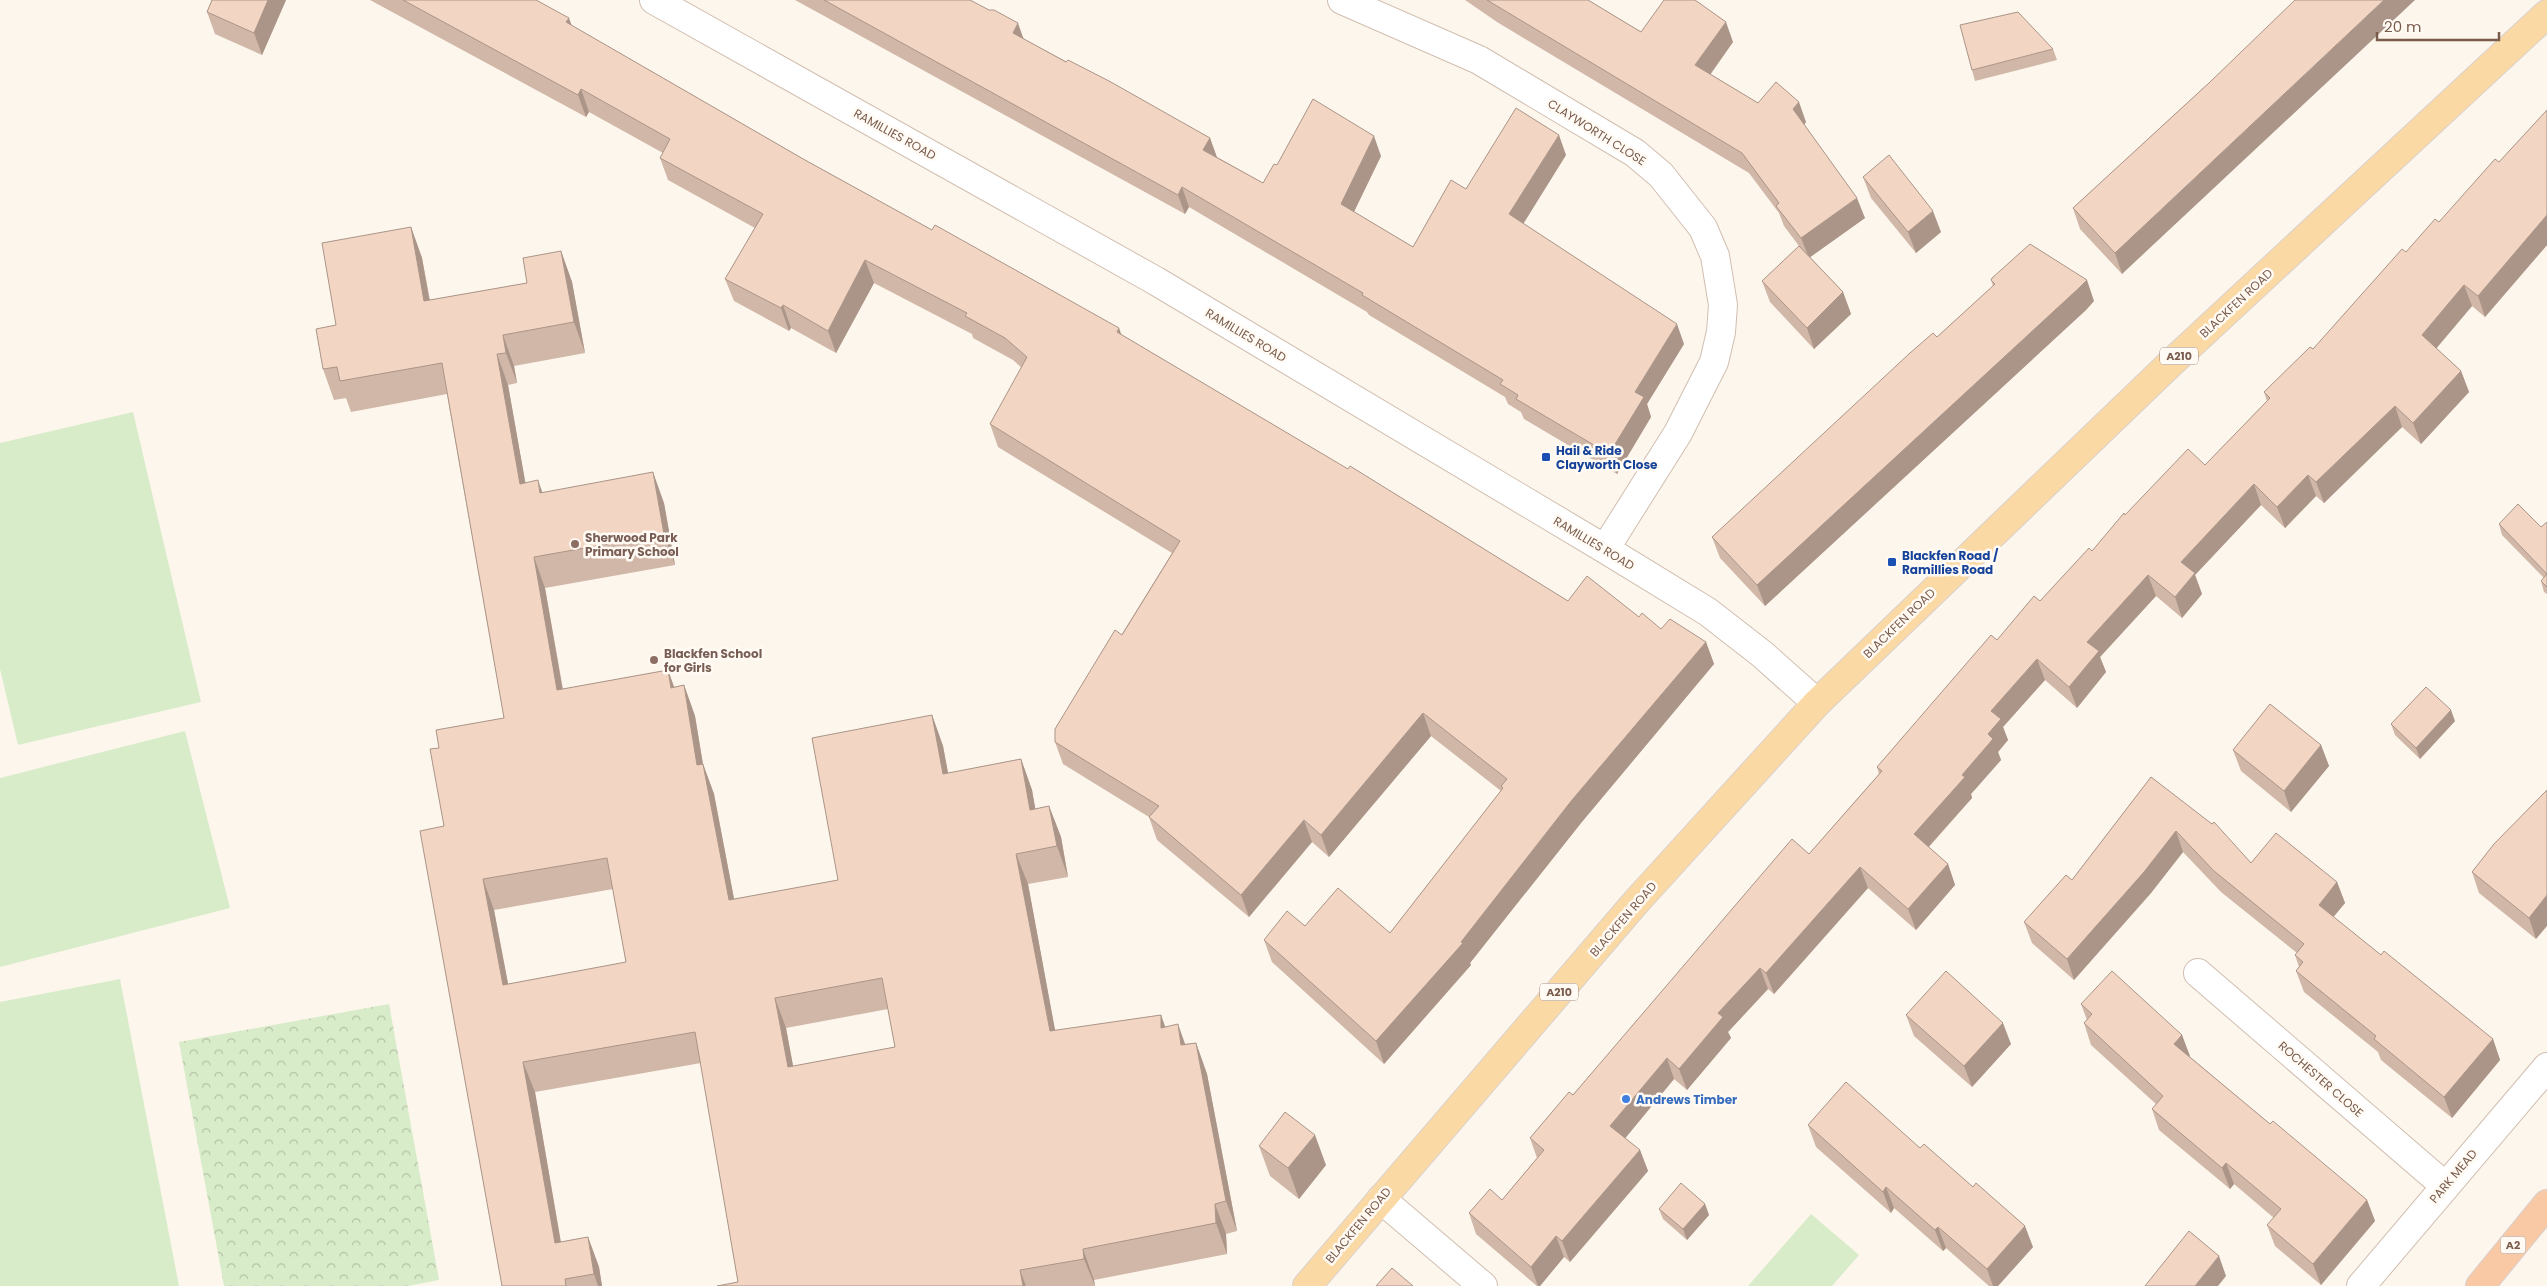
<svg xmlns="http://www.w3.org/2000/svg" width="2547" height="1286" viewBox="0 0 2547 1286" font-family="Poppins,sans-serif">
	<defs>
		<pattern id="park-crowns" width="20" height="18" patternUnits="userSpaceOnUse" patternTransform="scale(1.25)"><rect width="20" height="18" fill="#d8ecc9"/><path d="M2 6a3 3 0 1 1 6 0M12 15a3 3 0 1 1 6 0" fill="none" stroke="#b4c2a5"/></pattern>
	</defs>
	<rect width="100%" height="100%" fill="#fdf6ec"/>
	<path fill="#d8ecc9" d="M133,412l68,290 -183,43 -18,-76v-226z
		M185,731l45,177 -230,59v-189z
		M120,979l59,307h-179v-284z
		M1811,1214l48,41 -27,31h-84z"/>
	<path fill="url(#park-crowns)" d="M389,1004l50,276 -31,6h-184l-45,-244z"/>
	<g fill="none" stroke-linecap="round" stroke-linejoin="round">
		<defs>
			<path id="minor" d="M654,0l502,281 449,268 103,63 54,42 55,49
				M1342,0l137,60 156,93 26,22 42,53 12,28 8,49 -2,27 -7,30 -36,71 -73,116
				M2198,973l246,212
				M1381,1199l102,87
				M2361,1286l186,-219"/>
			<path id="primary" d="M1307,1286l329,-384 181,-199 354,-340 376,-349"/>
			<path id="trunk" d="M2480,1286l67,-82"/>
		</defs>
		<use href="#minor" stroke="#d1beb0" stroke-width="30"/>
		<use href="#primary" stroke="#dad1cd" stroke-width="30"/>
		<use href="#trunk" stroke="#dad1cd" stroke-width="30"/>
		<use href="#minor" stroke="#fff" stroke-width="28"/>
		<use href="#primary" stroke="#fbd9a5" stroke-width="28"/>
		<use href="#trunk" stroke="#f9c8a4" stroke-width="28"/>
	</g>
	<path fill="#d1b7a8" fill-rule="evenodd" d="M212,0h74l-24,55 -47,-21 -8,-22z
		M370,0h166l35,25 234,135 317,175 446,266 71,16 22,12 45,13 8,22 -133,159 -111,140 1,2 -87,99 -112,-102 -8,-22 41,-14 85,7 111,-142 -70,-55 -102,121 -17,-15 -63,75 -92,-77 -8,-23 -86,-53 -8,-22 117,-189 -174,-106 -8,-23 32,-56 -9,-8 -40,-22 -1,-4 -98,-51 -38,70 -45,-25 -2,3 -55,-30 -9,-22 30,-51 -87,-48 -8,-22 3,-5 -74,-41 -3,5z
		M795,0h175l54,39 186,99 7,19 46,26 14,-18 104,-9 -27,56 59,35 53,-58 100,-34 -43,68 161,121 -37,60 4,13 -34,57 -93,-55 -3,-7 -13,-8 -3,-7 -136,-82 -2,-3 -178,-105 -4,7z
		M1465,0h123l53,32 92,10 -23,32 48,29 48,19 -2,3 61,93 -55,39 33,35 8,22 -37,35 -44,-47 -8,-21 37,-35 -15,-20 -5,-13 -30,-40 -252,-151z
		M2053,49l4,11 -82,21 -3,-11z
		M2210,82l-88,192 -42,-45 -7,-21z
		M2547,110v135l-62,72 -13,-11 -36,42 25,23 8,21 -48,52 -19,-17 -78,76 -8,-7 -31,32 -24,-23 -66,70 7,19 -20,24 -26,-22 -56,61 6,15 -29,36 -32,-28 -42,47 5,13 -10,12 3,8 -30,34 1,4 -43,49 19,17 7,21 -39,45 -48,-42 -94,106 -6,-5 -40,43 3,6 -44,52 -13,-11 -49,59 15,12 8,21 -78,91 -6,-5 -24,29h-3l-61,-52 -7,-21 33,-13 35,-42 -7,-20 279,-284 70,-80 -2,-7 120,-127 43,-39 52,-50 33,-36 80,-50 62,-64 -3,-9 49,-43 93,-97 33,-30 60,-60z
		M1863,177l78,55 -25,21 -45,-55z
		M411,227l11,31 8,42 97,-17 34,-32 11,31 13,71 -71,13 3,17 -9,2 17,97 17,10 122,11 11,62 -130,23 18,101 105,-19 6,17 10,-2 11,31 8,48 11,30 20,105 104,-19 94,-165 11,31 5,27 73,-14 11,31 3,19 14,-3 12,31 7,40 -40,7 27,147 106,-16 4,12 20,17 11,-1 11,31 30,157 -11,3 1,20 -133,26 1,6h-378l21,-4 -37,-219 -166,29 26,150 27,-5 11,30 3,19h-100l-58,-460 -5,-78 65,-30 -57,-324 -96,18 -5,-14 -12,2 -11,-31 13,-44zM613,889l13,73 -118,22 -14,-74zM888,1009l7,38 -102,19 -7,-38z
		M1991,280l103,21 -8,9 -321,296 -45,-48 -8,-21 225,-200 56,-51z
		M2547,522v72l-3,-2 -3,-11 3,-3 -42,-43 -3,-11 42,3z
		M2455,721l-35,38 -25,-24 -4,-11z
		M2321,745l8,21 -38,46 -50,-41 -8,-21z
		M2151,777l100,86 86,19 8,21 -12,14 48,38 112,84 7,21 -48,58 -71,-58 -3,-8 -74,-60 -8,-21 3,-4 -4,-12 2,-2 -76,-61 -38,-40 -32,41 -77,87 -42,-37 -8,-21 48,-42z
		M2547,790l-11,149 -57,-46 -7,-21z
		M2081,1004l101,31 7,21 81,68 97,76 8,21 -54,64 -46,-39 -8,-21 7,-7 -40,-34 -4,5 -71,-59 -7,-21 4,-5 -65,-59 -7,-22 3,-3z
		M1906,1015l105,29 -39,43 -58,-51z
		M1808,1125l225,122 -35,39h-9l-43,-38 -3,3 -49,-43 -3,5 -75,-66z
		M1259,1146l67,19 -27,34 -29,-23z
		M1705,1204l4,11 -22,25 -24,-21 -4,-10z"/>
	<path fill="#aa9588" d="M268,0h18l-24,55 -8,-22z
		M2384,0h31l-293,274 -7,-21z
		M569,18l8,22 -11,-18z
		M1726,22l7,20 -30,43 -8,-20z
		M1018,23l7,20 -12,-10z
		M581,89l8,23 -3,5 -8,-22z
		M1799,102l7,20 -5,7 -8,-20z
		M1559,135l7,20 -49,79 -8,-20z
		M1374,136l7,20 -33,68 -7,-20z
		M1210,138l7,20 -14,-8z
		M1182,187l7,20 -4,7 -7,-19z
		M1857,198l8,20 -56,40 -8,-20z
		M1933,211l8,21 -25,21 -8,-21z
		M2547,215v30l-62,72 -7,-21z
		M411,227l11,31 13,74 -11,-31z
		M561,251l11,31 13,71 -11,-31z
		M865,260l9,23 -38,70 -8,-22z
		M2087,280l7,21 -8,9 -321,296 -8,-21z
		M2464,285l8,21 -42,50 -8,-21z
		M1843,292l8,22 -37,35 -7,-21z
		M783,305l8,23 -2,3 -8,-23z
		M1677,324l7,20 -37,60 4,13 -34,57 -8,-20 26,-62z
		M1119,328l8,22 -10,-18z
		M503,335l11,31 3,17 -11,-30z
		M497,354l11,31 23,129 -11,-30z
		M2461,371l8,21 -48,52 -8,-21z
		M2395,406l7,21 -78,76 -8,-21z
		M653,472l11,31 11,62 -11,-31z
		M2308,475l8,21 -31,32 -8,-21z
		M538,480l11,31 -9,-18z
		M2254,484l7,21 -66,70 7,19 -20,24 -7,-21 6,-35z
		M534,557l11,31 23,133 -11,-31z
		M2148,575l8,21 -56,61 6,15 -29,36 -8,-21 18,-45z
		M1706,642l8,22 -133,159 -111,140 1,2 -87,99 -8,-23 85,-99 111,-142z
		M2037,659l8,21 -42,47 5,13 -10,12 3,8 -30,34 1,4 -51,57 -7,-21 48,-59 29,-64z
		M668,670l11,31 -8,-13z
		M684,685l11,31 13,79 -11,-30z
		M2451,710l4,11 -35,38 -4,-11z
		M1423,713l8,23 -102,121 -8,-22z
		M932,715l11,31 11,59 -11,-31z
		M2321,745l8,21 -38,46 -7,-21z
		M1021,759l11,31 9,50 -11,-30z
		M703,764l11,30 26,136 -11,-30z
		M1049,806l12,31 7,40 -11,-31z
		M1304,820l8,22 -63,75 -8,-22z
		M2176,831l7,21 -32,41 -77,87 -7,-21z
		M1016,854l12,30 33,178 -11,-31z
		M1948,864l7,21 -39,45 -8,-21z
		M1860,867l8,21 -94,106 -8,-21z
		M483,879l11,31 20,105 -11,-30z
		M2337,882l8,21 -19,23 -7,-21z
		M2547,895v31l-11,13 -7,-21z
		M1760,968l8,21 -40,43 3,6 -44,52 -8,-21 39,-56z
		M775,998l11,30 13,70 -11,-31z
		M1161,1015l11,31 -11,-18z
		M2003,1023l8,21 -39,43 -8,-21z
		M1178,1024l11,31 -8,-10z
		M2182,1035l8,21 -8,9 -8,-21z
		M2493,1039l7,21 -48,58 -8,-21z
		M1196,1043l11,31 30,157 -11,-30z
		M1667,1058l7,21 -56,68 -8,-21z
		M523,1062l12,30 31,181 -11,-30z
		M1315,1135l11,30 -27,34 -11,-31z
		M1640,1150l8,21 -78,91 -8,-21z
		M2226,1163l8,21 -4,5 -8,-21z
		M1886,1187l8,21 -3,5 -8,-21z
		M2367,1200l8,21 -54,64 -8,-21z
		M1215,1204l11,30 1,20 -11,-31z
		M1705,1204l4,11 -22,25 -4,-11z
		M2025,1226l8,21 -35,39h-5l-6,-17z
		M1938,1227l8,21 -3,3 -8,-21z
		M1556,1236l8,21 -24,29h-2l-7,-19z
		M588,1237l11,30 3,19h-4l-4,-12z
		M1083,1249l11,31 1,6 -11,-27z
		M2219,1256l7,20 -8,10h-23z
		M1020,1270l6,16h-3z"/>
	<path fill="#f3d5c3" stroke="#aa9588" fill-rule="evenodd" d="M212,0h56l-14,33 -47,-21z
		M403,0h133l33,18 -3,4 239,138 127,70 3,-5 184,103 -2,4 231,137 2,-3 218,135 19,-25 52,41 3,-4 19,16 9,-10 36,23 -134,158 -111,142 2,1 -87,98 -112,-101 23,-29 18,15 33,-38 52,45 113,-145 -2,-2 6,-7 -84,-66 -102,122 -17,-15 -63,75 -92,-78 10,-11 -104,-64v-13l60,-99 7,5 58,-94 -190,-117 37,-67 -22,-19 -40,-22 2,-3 -102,-53 -37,71 -45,-26 -2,3 -56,-29 38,-65 -103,-56 10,-19 -89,-50 -3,6z
		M824,0h146l19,10h5l24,13 -5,10 53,29 2,-2 41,21 101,57 -7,12 60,33 11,-19 3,1 36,-66 61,37 -33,68 72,43 38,-67 15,9 50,-81 43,27 -50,79 168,110 -42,68 9,5 -35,57 -93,-55 2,-4 -18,-11 3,-4 -141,-85 1,-2 -181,-106 -4,8z
		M1487,0h101l53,32 23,-32h31l31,22 -31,43 63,38 18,-21 23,20 -6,7 64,89 -56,40 -25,-32 3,-3 -37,-50z
		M2295,0h89l-269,253 -42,-45 137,-126z
		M2018,12l35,37 -81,21 -12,-45z
		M2547,110v105l-69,81 -14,-11 -42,50 39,36 -48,52 -18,-17 -79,76 -8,-7 -31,32 -23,-23 -73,78 14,11 -20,24 -27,-22 -61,67 12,9 -30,36 -32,-28 -46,52 10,8 -13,15 5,5 -31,36 3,2 -51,57 34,30 -40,45 -48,-42 -94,106 -6,-5 -42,45 5,4 -44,52 -12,-11 -57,68 30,24 -78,91 -6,-5 -25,31 -62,-54 21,-24 12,11 42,-50 -14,-12 39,-46 4,3 219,-256 17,15 73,-83 -5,-4 114,-132 6,5 37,-44 6,5 49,-53 3,3 32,-38 1,2 63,-66 17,16 65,-67 -6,-6 46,-45 3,2 89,-100 4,3 29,-33 4,3 56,-63 4,3z
		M1889,155l44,56 -25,21 -45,-55z
		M411,227l13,74 103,-18 -4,-25 38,-7 13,71 -71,13 3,18 -9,1 23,130 18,-4 2,13 113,-21 11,62 -130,23 23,133 111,-20 3,18 13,-3 13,80 6,-1 26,136 109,-20 -26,-142 120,-23 11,59 78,-15 9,51 19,-4 8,40 -41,8 34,177 111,-16v13l17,-4 3,21 15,-2 30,158 -11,3 1,19 -133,26 1,10 -64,11 3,16h-306l21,-4 -43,-250 -172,30 32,181 33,-6 6,37 -29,5 1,7h-64l-82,-455 24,-5 -14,-77 9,-1 -3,-18 68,-12 -62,-355 -102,18 -3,-14 -14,2 -7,-40 20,-4 -14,-82zM607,858l19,104 -123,23 -20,-106zM882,978l13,69 -107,20 -13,-69z
		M2030,244l57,36 -8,8 -322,297 -45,-48 198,-184 23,-20 4,4 58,-53 -4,-4 1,-2z
		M1799,246l44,46 -36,36 -45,-47z
		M2518,504l23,23 6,-5v52l-48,-50z
		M2547,574v13l-6,-6z
		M2426,687l25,23 -35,38 -25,-24z
		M2270,704l51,41 -37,46 -51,-41z
		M2151,777l61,47 2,-2 37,41 25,-30 61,49 -18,23 62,50 3,-4 109,88 -49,58 -70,-58 2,-3 -80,-65 7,-9 -8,-7 9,-11 -90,-73 -38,-40 -32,41 -77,87 -43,-37 42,-47 6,5z
		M2547,790v105l-18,23 -57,-46 22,-28z
		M1946,971l57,52 -39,43 -58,-51z
		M2112,971l70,64 -8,9 96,80 3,-3 94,79 -54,64 -46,-39 14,-16 -55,-46 -4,5 -70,-59 11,-13 -79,-73 8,-9 -11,-10z
		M1846,1082l74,66 4,-4 49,43 3,-4 49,43 -38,43 -49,-42 -3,3 -49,-43 -3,5 -75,-67z
		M1285,1112l30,23 -27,33 -29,-22z
		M1681,1183l24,21 -22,25 -24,-20z
		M2189,1231l30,25 -24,30h-50z
		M1392,1268l21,18h-37z"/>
	<g fill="#1a4fb4" stroke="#fffaf3" stroke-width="2">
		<rect x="1541" y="452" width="10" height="10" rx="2.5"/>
		<rect x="1887" y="557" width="10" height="10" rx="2.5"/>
	</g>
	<g fill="#8d6e63" stroke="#fffaf3" stroke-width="2">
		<circle cx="575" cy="544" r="5"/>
		<circle cx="654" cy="660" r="5"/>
	</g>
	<circle fill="#3f7fe0" stroke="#fffaf3" stroke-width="2" cx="1626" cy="1099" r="5"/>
	<g text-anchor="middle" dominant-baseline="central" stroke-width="5" stroke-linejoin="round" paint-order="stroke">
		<g fill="#fffaf3" stroke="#a28b7f" stroke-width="1">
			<rect x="2160" y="347.5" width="38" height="17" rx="4"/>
			<rect x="1540" y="983.5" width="38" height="17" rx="4"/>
			<rect x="2500.5" y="1236.5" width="25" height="17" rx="4"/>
		</g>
		<g font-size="11" font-weight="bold" fill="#7a5c4d">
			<text x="2179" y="356">A210</text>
			<text x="1559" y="992">A210</text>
			<text x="2513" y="1245">A2</text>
		</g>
		<g font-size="12" fill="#7a5c4d" stroke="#fffaf3">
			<text transform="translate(1597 132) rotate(32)">CLAYWORTH CLOSE</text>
			<text transform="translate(895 134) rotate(29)">RAMILLIES ROAD</text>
			<text transform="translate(2236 303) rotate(-43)">BLACKFEN ROAD</text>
			<text transform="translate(1246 335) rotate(31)">RAMILLIES ROAD</text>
			<text transform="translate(1594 543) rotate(31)">RAMILLIES ROAD</text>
			<text transform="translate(1899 623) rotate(-44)">BLACKFEN ROAD</text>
			<text transform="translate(1623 919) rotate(-49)">BLACKFEN ROAD</text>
			<text transform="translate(2321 1079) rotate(41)">ROCHESTER CLOSE</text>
			<text transform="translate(2453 1176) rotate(-50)">PARK MEAD</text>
			<text transform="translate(1358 1225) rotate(-50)">BLACKFEN ROAD</text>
		</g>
		<g font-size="12" font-weight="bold" fill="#164399" stroke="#fffaf3" text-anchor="start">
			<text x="1556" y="450">Hail &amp; Ride<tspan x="1556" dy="14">Clayworth Close</tspan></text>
			<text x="1902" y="555">Blackfen Road /<tspan x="1902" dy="14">Ramillies Road</tspan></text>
		</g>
		<g font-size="12" font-weight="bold" fill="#785e54" stroke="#fffaf3" text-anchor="start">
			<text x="585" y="537">Sherwood Park<tspan x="585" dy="14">Primary School</tspan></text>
			<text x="664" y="653">Blackfen School<tspan x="664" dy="14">for Girls</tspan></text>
		</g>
		<g font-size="12" font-weight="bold" fill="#366cbe" stroke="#fffaf3" text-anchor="start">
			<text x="1636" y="1099">Andrews Timber</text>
		</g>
	</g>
	<path d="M2377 32v8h122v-8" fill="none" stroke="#7a5c4d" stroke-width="2.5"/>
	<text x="2384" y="32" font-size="15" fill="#7a5c4d" stroke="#fffaf3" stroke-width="4" paint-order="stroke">20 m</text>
</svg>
